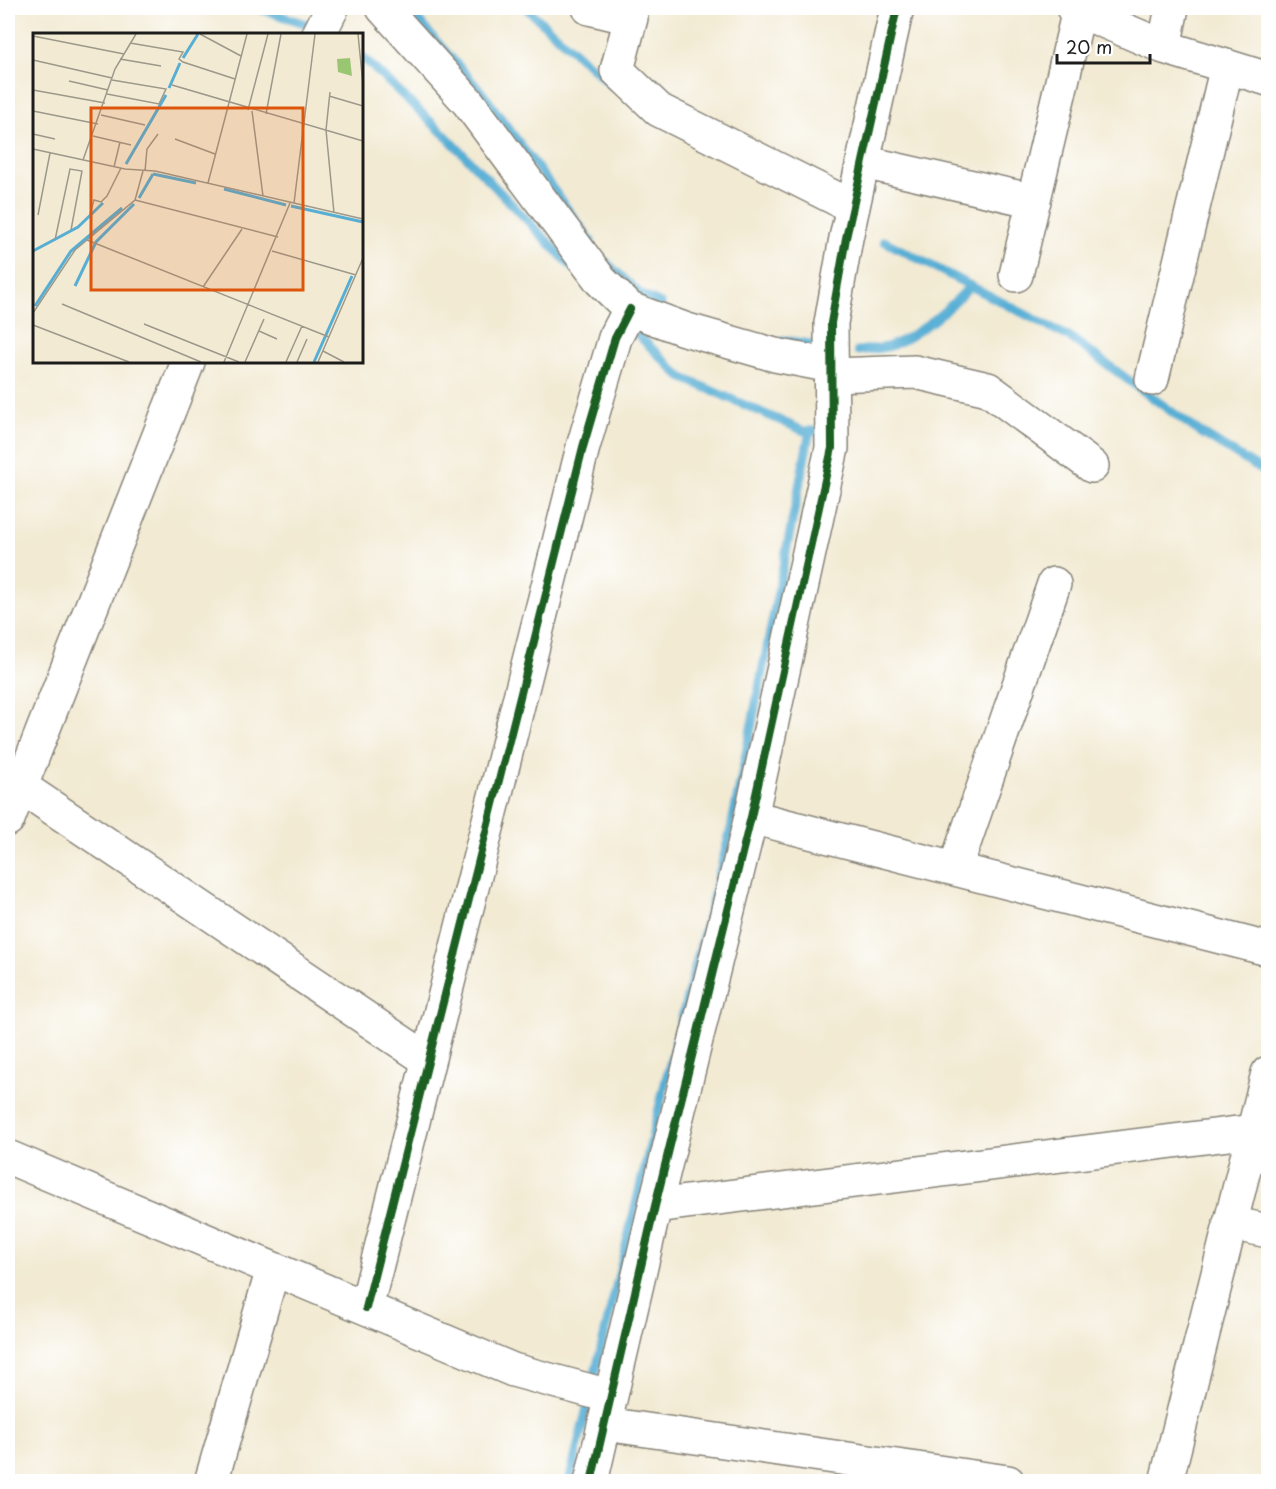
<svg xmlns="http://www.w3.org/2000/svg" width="1276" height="1489" viewBox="0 0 1276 1489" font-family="'Playpen Sans',sans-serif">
	<rect width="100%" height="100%" fill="#fff"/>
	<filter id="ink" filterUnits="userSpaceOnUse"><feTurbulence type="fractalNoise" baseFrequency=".0167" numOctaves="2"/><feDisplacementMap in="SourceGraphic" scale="12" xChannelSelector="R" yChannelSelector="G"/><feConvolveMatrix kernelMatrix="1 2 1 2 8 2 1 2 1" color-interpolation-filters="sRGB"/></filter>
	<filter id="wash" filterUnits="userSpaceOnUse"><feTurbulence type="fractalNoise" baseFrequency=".008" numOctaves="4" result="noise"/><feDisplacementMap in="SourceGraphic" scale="24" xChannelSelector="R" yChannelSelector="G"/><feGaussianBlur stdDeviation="1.35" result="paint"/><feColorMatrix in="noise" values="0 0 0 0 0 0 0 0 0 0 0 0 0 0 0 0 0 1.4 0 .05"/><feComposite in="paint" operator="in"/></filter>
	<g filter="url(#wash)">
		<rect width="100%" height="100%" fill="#f2ead3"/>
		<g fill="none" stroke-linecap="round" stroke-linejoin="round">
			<path stroke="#57aed4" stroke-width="9" d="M257,8l59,19
				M407,8l76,86 108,147
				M526,8l85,77
				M362,57l83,78 128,133
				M884,241l187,97 127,93 70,43
				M606,262l34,32 21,10
				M628,325l53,52 123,54h12
				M783,340l33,5
				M858,351c10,-2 23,-2 32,-5 29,-11 60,-38 80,-60
				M569,1482l97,-403 65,-250 79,-398"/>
		</g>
	</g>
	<g filter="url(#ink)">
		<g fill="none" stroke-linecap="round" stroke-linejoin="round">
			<defs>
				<path id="minor" d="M383,8l85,94 133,179 29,28 54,20 91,26 57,11
					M589,8l42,10 -14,52 42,40 194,97
					M1073,8l91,39 104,32
					M319,34l13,-26
					M1164,47l8,-39
					M863,162l171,39
					M1016,275l63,-265
					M833,375l82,-3 73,17 104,77
					M1152,379l75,-313
					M20,786l408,274
					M751,817l517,132
					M8,819l180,-457
					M955,869l99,-285
					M8,1157l505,213 96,26
					M655,1206l598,-75
					M1230,1223l38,8
					M366,1308l217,-861 32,-109 15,-29
					M605,1424l403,58
					M211,1482l62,-213
					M591,1482l64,-276 96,-389 81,-369 -1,-125 15,-85 51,-230
					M1166,1482l102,-409"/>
			</defs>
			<use href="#minor" stroke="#878378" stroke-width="36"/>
			<use href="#minor" stroke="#fff" stroke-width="33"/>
			<defs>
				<path id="cycleway" d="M366,1308l217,-861 32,-109 15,-29
					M591,1482l64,-276 96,-389 81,-369 -1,-125 15,-85 51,-230"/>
			</defs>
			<use href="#cycleway" stroke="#fff" stroke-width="11"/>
			<use href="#cycleway" stroke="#1b5e20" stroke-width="8"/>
		</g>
	</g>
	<g transform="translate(33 33)">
		<rect width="330" height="330" fill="#f2ead3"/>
		<path d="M317,25l2,18 -14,-4 -1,-13z" fill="#9ac572"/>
		<path fill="none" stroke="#57aed4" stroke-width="3" d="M150,25l15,-24M136,55l11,-25M93,131l40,-69M120,141l43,9M191,156l62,16M106,165l14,-24M258,173l72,16M0,218l45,-24 25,-24M42,253l21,-44 38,-38M2,273l36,-55 51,-43M281,329l38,-86"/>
		<path fill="none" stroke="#9c988a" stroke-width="1.5" d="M167,1l41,22M325,1l5,51M0,3l91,18M97,10l53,9 -4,7 4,3 52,17M87,26l41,7M0,27l79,18M36,48l39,9M139,52l191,56M0,57l72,13M297,59l-4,38 8,83M74,61l52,10 7,-15 -54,-9M296,63l34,10M215,77l20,-76M0,78l65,13M219,78l11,85M233,81l15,-80M68,82l44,10M0,101l22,5M60,103l38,9M142,106l40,15M0,116l92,20 30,2 208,48M50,127l32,-91 21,-35M81,134l6,-25M112,138l2,-22 11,-15M175,150l39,-149M102,167l143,37M261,170l21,-169M57,181l4,-14 7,2 6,-6 14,-28M5,182l12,-62M22,207l15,-71 12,2 -11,59M54,207l242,97M239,218l84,24M170,254l39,-58M29,271l139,58M0,280l42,-63 60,-50 8,-29M111,291l95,38M0,292l96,37M226,298l18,8M290,318l21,11M191,329l66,-159M212,329l19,-43M253,329l16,-36M264,329l10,-23M285,329l45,-104"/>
		<path fill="#de560d" fill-opacity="0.15" stroke="#de560d" stroke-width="3" d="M58,75h212v182h-212z"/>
		<rect width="330" height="330" fill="none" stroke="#1c1c1c" stroke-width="3"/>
	</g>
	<rect width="1276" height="1489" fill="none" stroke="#fff" stroke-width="30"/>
	<path d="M1057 54v9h93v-9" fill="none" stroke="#1c1c1c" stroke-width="3"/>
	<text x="1066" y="54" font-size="18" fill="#1c1c1c" stroke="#ffffff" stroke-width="4.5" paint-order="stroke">20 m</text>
</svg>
